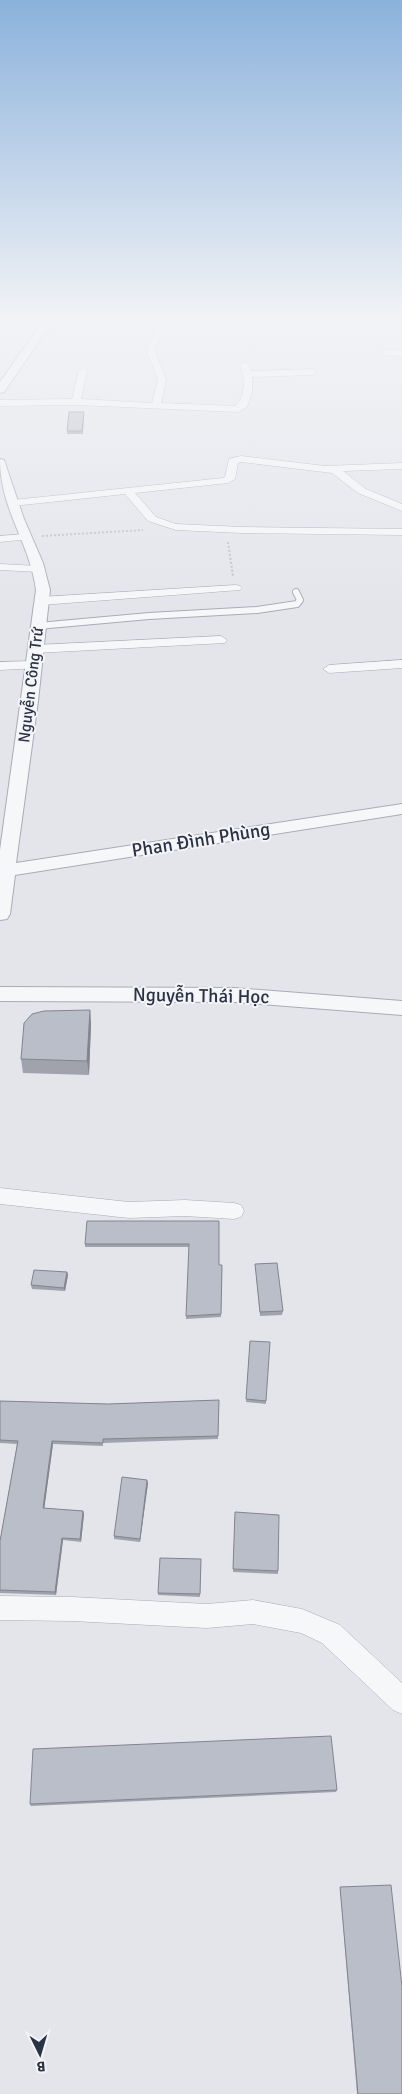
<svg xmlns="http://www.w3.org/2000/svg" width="402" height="2094" viewBox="0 0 402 2094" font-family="Signika,sans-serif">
	<rect width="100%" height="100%" fill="#e3e5eb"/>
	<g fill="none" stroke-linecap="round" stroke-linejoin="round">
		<defs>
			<path id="service" d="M38,626l111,-10 108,-6 40,-6 3,-4 -4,-8"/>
			<path id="minor" d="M162,320h8l-13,23 -2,8 11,29 -5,23 75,3c10,-11 9,-28 4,-41l4,-3 3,1 4,8 61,-2 4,3 -4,3 -60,2v15l-5,15 -9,5 -162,-7 -76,1v-6l72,-1 7,-28 4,-3 4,3 -6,28 71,4 6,-23 -11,-29 2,-8z
				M386,350h16v6l-19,-1 -1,-2z
				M241,456l84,10 77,-3v6l-59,2 23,18 36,15v7l-44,-18 -26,-20 -91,-11 -3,1 -3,16 -7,4 -93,10 21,24 20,7 66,3 160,2v6l-160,-2 -66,-3 -28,-9 -23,-27 -112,12 -5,-3 5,-3 210,-22 2,-1 4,-18z
				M26,534l5,3 -1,2 -30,3v-6z
				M0,564l39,2 6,3 -6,3 -39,-2z
				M236,585l4,1 2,2 -2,2 -199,15 -6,-4 6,-4z
				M221,636l6,4 -2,3 -189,10 -6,-4 6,-4z
				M402,660v8l-73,5 -6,-4 6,-4z
				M35,661l4,1 2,3 -2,3 -39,2v-8z
				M0,1188l129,14 56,-2 49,3 7,2 3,6 -3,6 -7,2 -49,-3 -56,2 -129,-14z
				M0,1596l72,1 135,7 46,-4 49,9 38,16 62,58v31l-9,-4 -71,-67 -21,-10 -48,-9 -46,4 -135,-7 -72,-1z"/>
			<path id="tertiary" d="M44,320h10l-50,72 -4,1v-11z
				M0,459l4,1 20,59 19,44 7,27 -12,111 -22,162 386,-59v10l-387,61 -5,39 -3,5 -7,1v-70l36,-260c-6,-47 -36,-80 -36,-131z
				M0,987l235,1 167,13v14l-167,-13 -235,-1z"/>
		</defs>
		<use href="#service" stroke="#a8acb5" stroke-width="8"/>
		<use href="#minor" stroke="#a8acb5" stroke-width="1"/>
		<use href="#tertiary" stroke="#a8acb5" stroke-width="2"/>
		<path stroke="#bdc0c6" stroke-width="2" stroke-dasharray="2 2" stroke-linecap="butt" d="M42,536l101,-6
			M228,542l5,34"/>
		<use href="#service" stroke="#f6f7f9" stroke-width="6"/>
		<use href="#minor" fill="#f6f7f9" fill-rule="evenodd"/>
		<use href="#tertiary" fill="#f6f7f9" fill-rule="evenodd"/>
	</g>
	<path fill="#a0a3ac" d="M84,415l-1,19h-16v-3z
		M90,1010l1,14 -2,51 -66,-2 -2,-14z
		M219,1221v44h3l-1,52 -35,2 3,-72h-104v-3z
		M255,1264l28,47 -1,4 -22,1z
		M67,1272l1,3 -3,16 -33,-2 -1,-4z
		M250,1341l16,60v3l-20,-2z
		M219,1400l-1,39 -115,4v3l-50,-2 -9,64 39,3 1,3 -3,28 -18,-2 -7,55 -56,-2v-52l17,-97 -17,-1v-42l108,3z
		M148,1483l-8,59 -26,-3v-3z
		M235,1512l43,59v3l-45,-2z
		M201,1559l-1,38 -42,-2v-2z
		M337,1790l-1,2 -305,14 -1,-2z
		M340,1887l62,207h-45l-17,-206z"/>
	<path fill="#82858c" d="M90,1010l1,14 -2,51 -2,-14z
		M67,1272l1,3 -3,16 -1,-3z
		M52,1441l1,3 -9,67 -1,-3z
		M147,1480l1,3 -8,59v-3z
		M83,1511l1,3 -3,28 -1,-3z
		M62,1538l1,2 -7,55 -1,-3z"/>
	<path fill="#babec8" stroke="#82858c" d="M69,412h15l-2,19h-15z
		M90,1010l-3,51 -66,-2 3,-36 8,-9 12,-3z
		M87,1221h132v44h3l-1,49 -35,2 3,-72h-104z
		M277,1263l6,48 -23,1 -5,-48z
		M34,1270l33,2 -3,16 -33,-3z
		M250,1341l20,1 -4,59 -20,-2z
		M219,1400l-1,36 -115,3v4l-51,-2 -9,67 40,3 -3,28 -18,-1 -7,54 -55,-2v-49l18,-100 -18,-1v-39l108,3z
		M122,1477l25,3 -7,59 -26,-3z
		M235,1512l44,3 -1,56 -45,-2z
		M160,1558l41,1 -1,35 -42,-1z
		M331,1736l6,54 -307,14 3,-55z
		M391,1885l11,102v107h-44l-18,-207z"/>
	<linearGradient id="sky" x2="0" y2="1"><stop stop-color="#8bb2dc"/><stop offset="0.52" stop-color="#f2f3f6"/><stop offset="1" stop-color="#f2f3f6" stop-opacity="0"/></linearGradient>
	<rect width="402" height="614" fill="url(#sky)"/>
	<g text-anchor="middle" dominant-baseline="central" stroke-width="4" stroke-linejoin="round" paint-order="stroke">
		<g font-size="16" fill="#2b3243" stroke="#f3f4f8">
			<text transform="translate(31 685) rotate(-83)">Nguyễn Công Trứ</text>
		</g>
		<g font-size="19" fill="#2b3243" stroke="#f3f4f8">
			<text transform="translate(201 840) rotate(-9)">Phan Đình Phùng</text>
			<text transform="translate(201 996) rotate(1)">Nguyễn Thái Học</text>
		</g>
	</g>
	<g transform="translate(40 2054) rotate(175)" stroke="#f3f4f8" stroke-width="4" paint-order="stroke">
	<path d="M0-4L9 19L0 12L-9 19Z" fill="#2b3243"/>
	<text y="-8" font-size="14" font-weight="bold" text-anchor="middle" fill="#2b3243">B</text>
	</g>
</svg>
